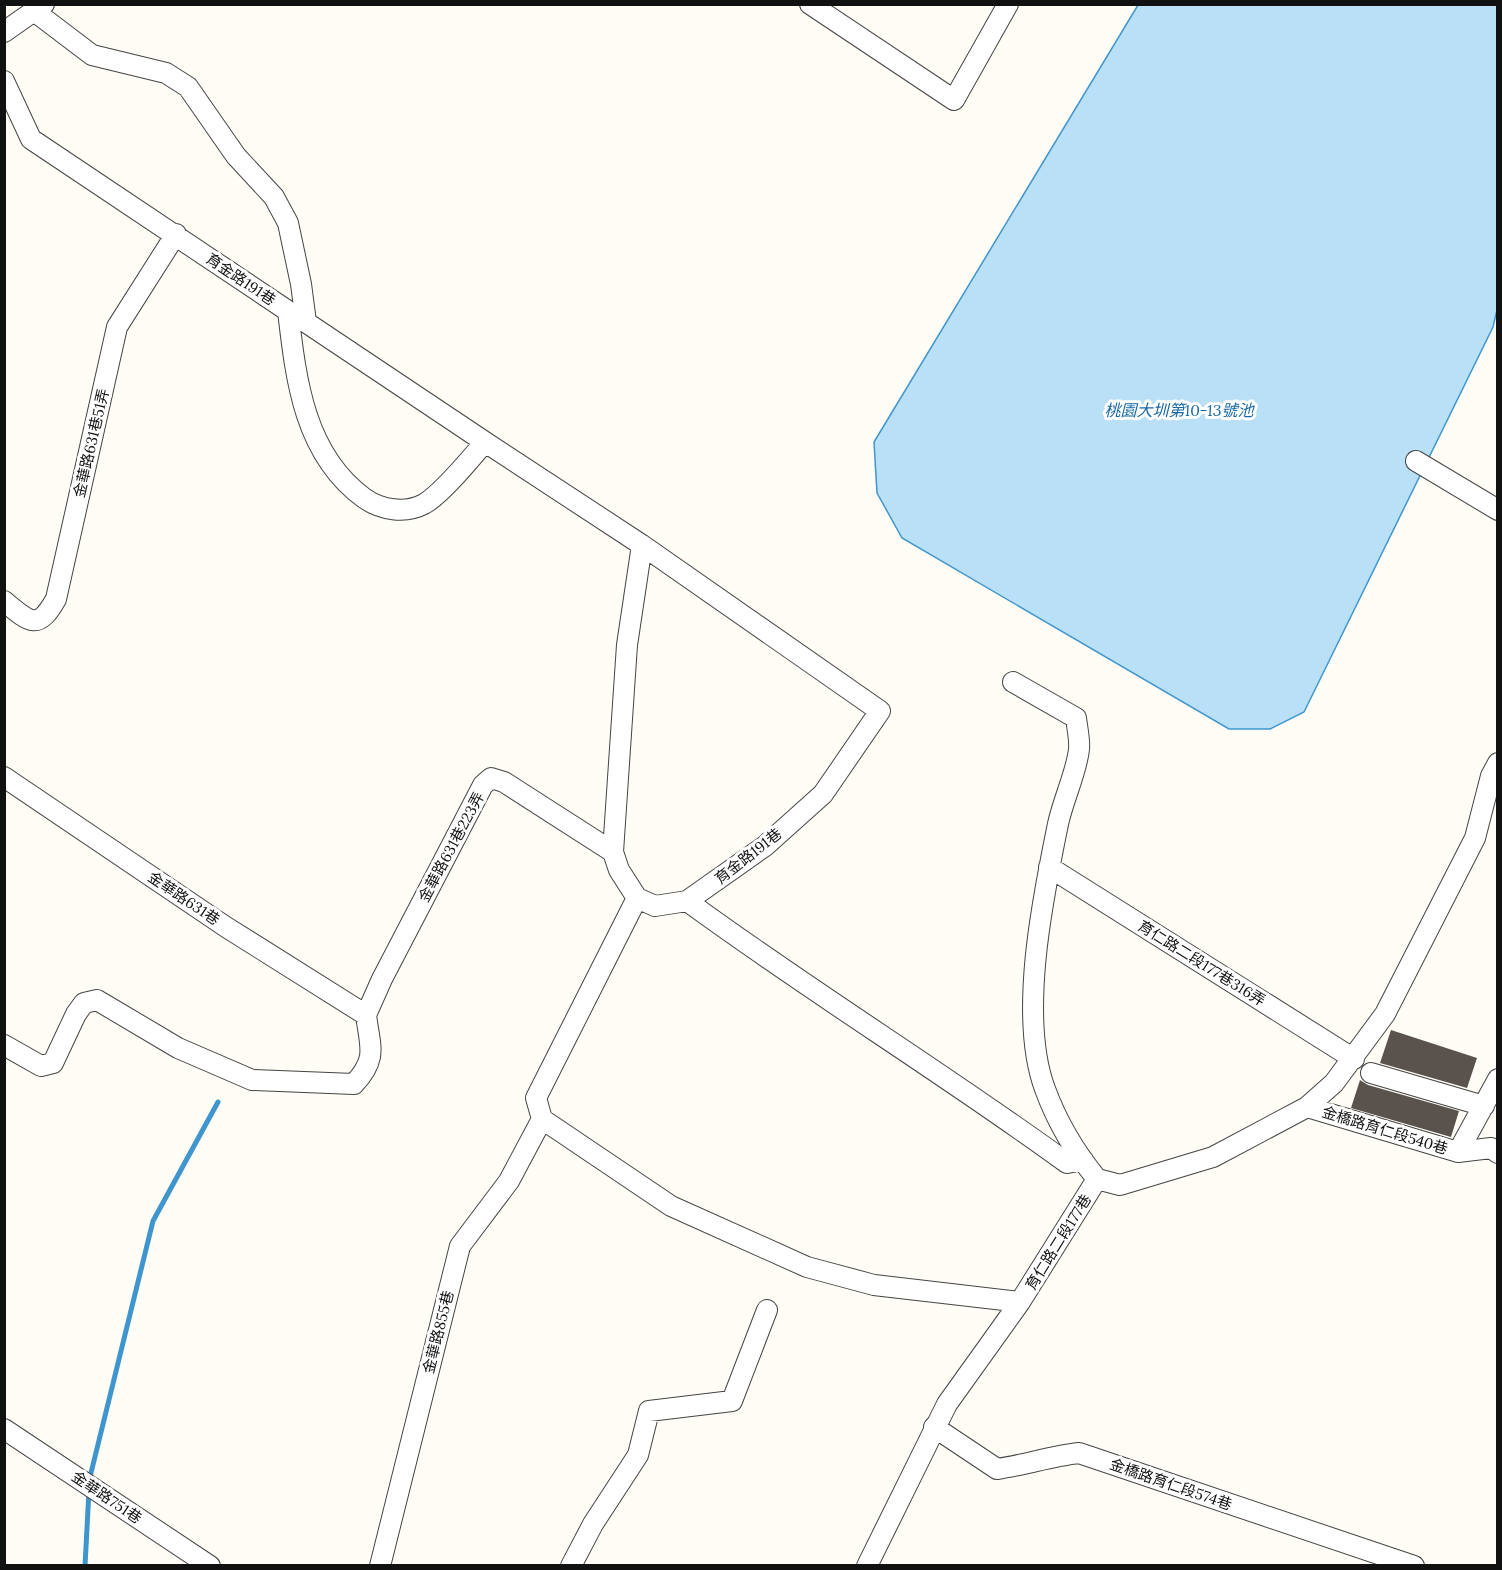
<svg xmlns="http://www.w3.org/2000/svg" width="1502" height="1570" viewBox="0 0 1502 1570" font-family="Lora,'Noto Sans TC',serif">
	<rect width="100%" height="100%" fill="#fffdf5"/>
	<path fill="#b9e0f7" stroke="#3f96cf" stroke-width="1.5" d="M1138,5h359v305l-4,17 -189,385 -34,17h-41l-327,-191 -25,-45 -3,-51z"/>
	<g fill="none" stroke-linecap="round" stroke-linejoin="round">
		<path stroke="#3f96cf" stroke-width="5" d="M89,1481l64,-260 65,-119
			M85,1566l4,-76"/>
	</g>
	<path fill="#5a524d" d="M1391,1030l86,28 -10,30 -87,-25z
		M1360,1080l8,5 91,26 -8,26 -100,-29z"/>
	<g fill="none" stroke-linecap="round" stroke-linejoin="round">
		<defs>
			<path id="minor" d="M810,4l144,96 54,-96
				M34,11l58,44 74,18 22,14 48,69 38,41 14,26 13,61 5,38
				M4,32l40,-28
				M4,81l27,58 257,172c8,69 16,143 76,187 17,12 41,16 60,6 18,-10 47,-46 61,-62l157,103 238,166 -57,83 -58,52 -78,55 -32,5 -18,-8 -18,-28 -6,-18 14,-207 15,-100
				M295,315l190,127
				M1416,461l82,49
				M4,601c26,22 34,30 52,-2l61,-272 59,-93
				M4,777l222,150 140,88
				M1049,867l305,192
				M637,898l-101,200 6,21 129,87 136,61 67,18 146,17
				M687,901c124,91 255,171 380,262l16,-3
				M366,1015l16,-36 101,-194 8,-7 13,4 109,70
				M4,1045l37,21 12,-3 23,-49 8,-11 13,-3 81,48 74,32 102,4c24,-26 16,-37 12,-69
				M1371,1073l113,33
				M1307,1107l151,45 33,-4 7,5
				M1458,1152l40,-73
				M1097,1179l23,6 93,-28 94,-50 27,-24 51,-69 90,-176 16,-62 7,-13
				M934,1427l63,42c28,-4 54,-13 82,-16l335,113
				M4,1429l206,137
				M380,1566l80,-320 49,-65 33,-62
				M571,1566l22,-42 45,-69 11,-44 83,-10 35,-91
				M867,1566l80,-162 73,-102 77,-123c-22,-27 -40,-57 -52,-90 -27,-72 -2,-192 13,-265 5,-24 19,-53 21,-75 1,-9 -2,-22 -3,-31l-63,-36"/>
		</defs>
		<use href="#minor" stroke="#444" stroke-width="22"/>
		<use href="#minor" stroke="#fff" stroke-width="20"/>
	</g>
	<g text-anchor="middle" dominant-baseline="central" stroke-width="6" stroke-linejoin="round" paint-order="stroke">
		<g font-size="15" fill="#111" stroke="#fff">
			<text transform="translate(241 279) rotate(34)">育金路191巷</text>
			<text transform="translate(91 443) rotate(-77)">金華路631巷51弄</text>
			<text transform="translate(451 847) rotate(-62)">金華路631巷223弄</text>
			<text transform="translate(748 856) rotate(-38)">育金路191巷</text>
			<text transform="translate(184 898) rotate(34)">金華路631巷</text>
			<text transform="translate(1202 963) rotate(32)">育仁路二段177巷316弄</text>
			<text transform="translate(1385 1130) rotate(17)">金橋路育仁段540巷</text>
			<text transform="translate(1058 1242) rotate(-58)">育仁路二段177巷</text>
			<text transform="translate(438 1332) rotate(-76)">金華路855巷</text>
			<text transform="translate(1171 1484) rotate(19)">金橋路育仁段574巷</text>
			<text transform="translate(107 1497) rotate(34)">金華路751巷</text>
		</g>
		<g font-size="16" font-style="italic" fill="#1768a6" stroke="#fff">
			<text x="1179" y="410">桃園大圳第10-13號池</text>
		</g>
	</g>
	<rect width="1502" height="1570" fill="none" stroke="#111111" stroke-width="12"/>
</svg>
